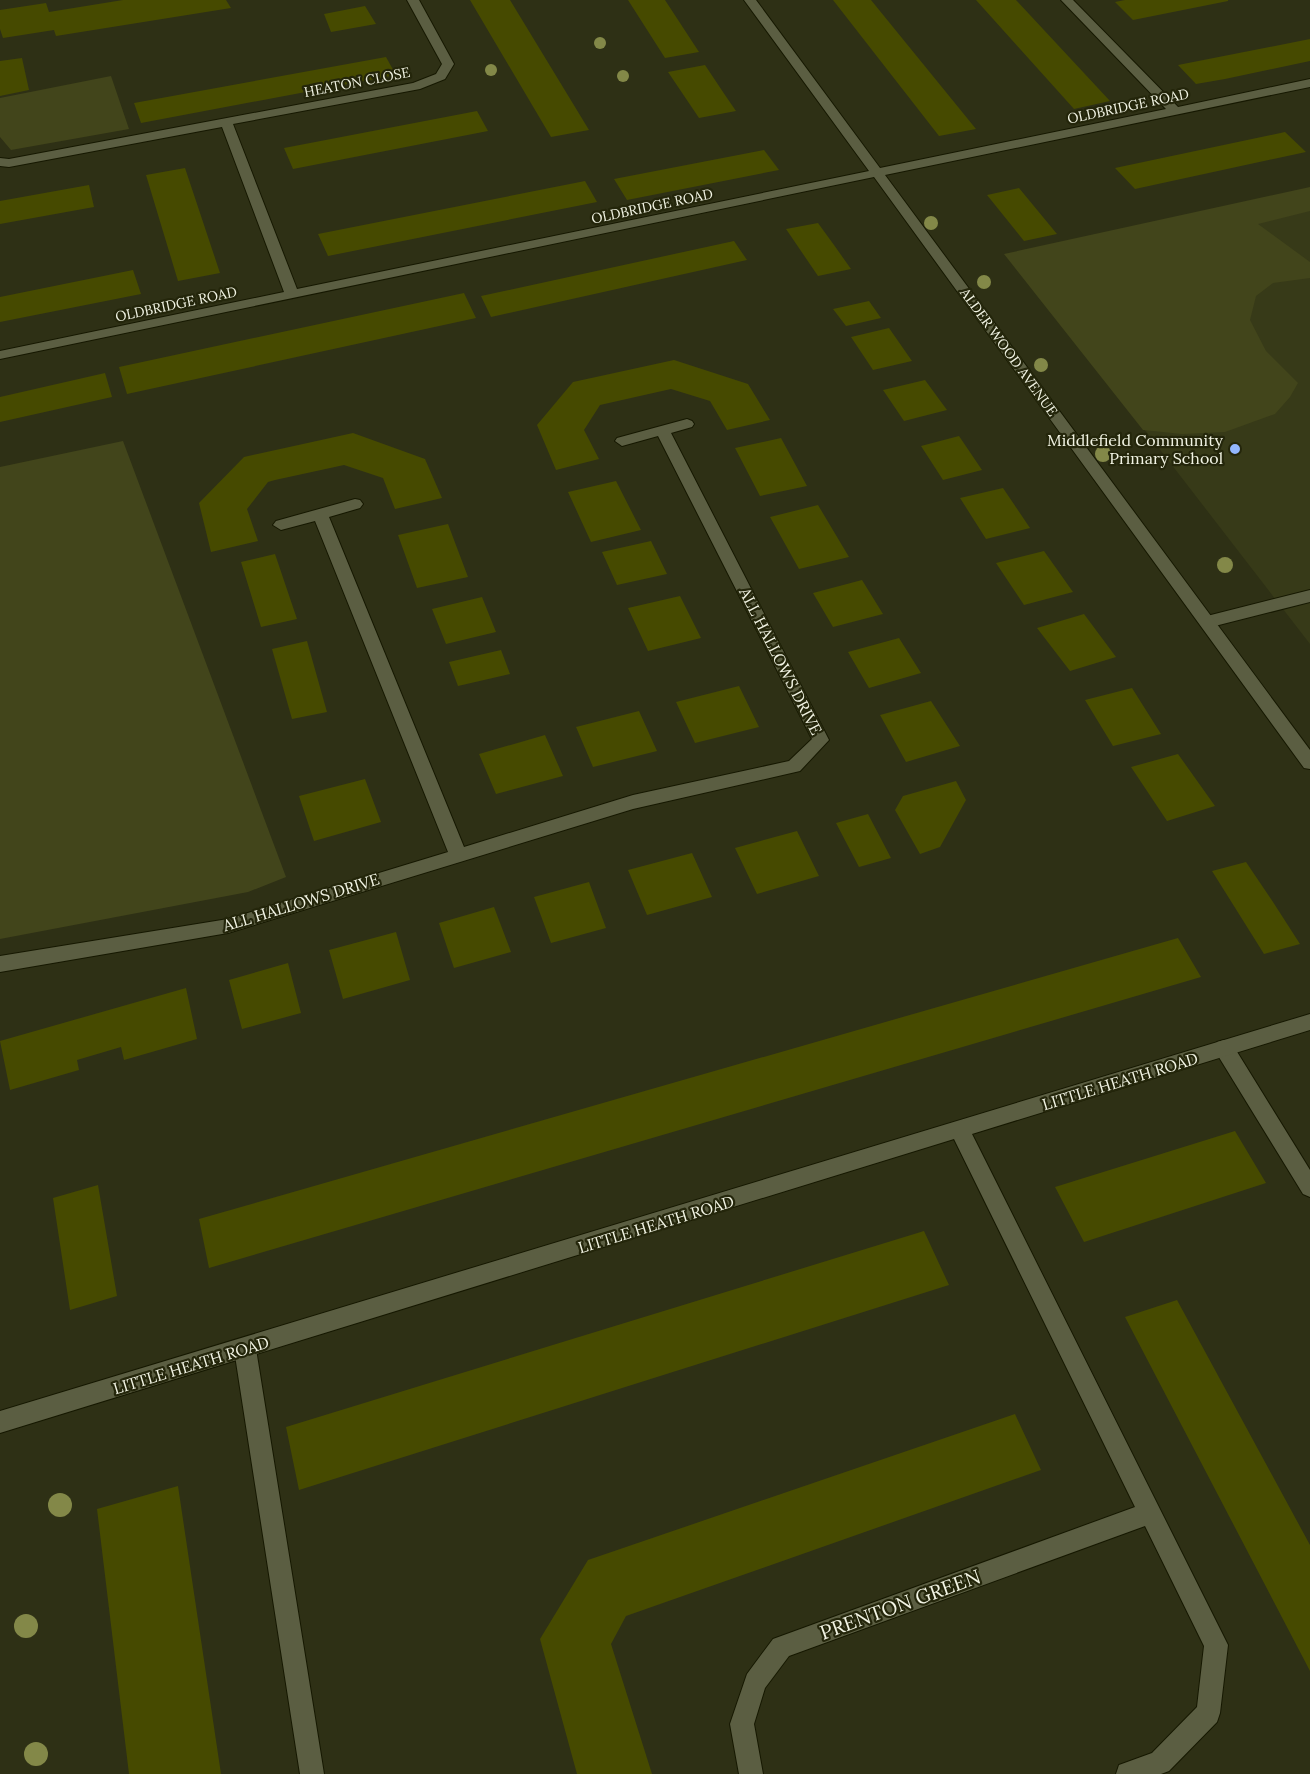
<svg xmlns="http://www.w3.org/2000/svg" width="1310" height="1774" viewBox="0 0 1310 1774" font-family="Lora,serif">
	<rect width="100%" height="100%" fill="#2e3015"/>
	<path fill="#373a18" d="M1310,188v456l-301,-390z"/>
	<path fill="#42451b" d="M111,76l18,53 -118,21 -11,-13v-39z
		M1310,187v24l-52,13 52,38v16l-37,5 -17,13 -6,24 16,31 32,32 -8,14 -15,17 -50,18 -43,2 -39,-4 -139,-176z
		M123,441l163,436 -38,15 -248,47v-472z"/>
	<path fill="#464a00" d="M123,0h103l5,8 -175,28 -2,-6 -51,8 -3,-9v-19l46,-7 3,9z
		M470,0h40l79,130 -38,7z
		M628,0h37l34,52 -34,6z
		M833,0h38l105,129 -37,7z
		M976,0h40l94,101 -36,8z
		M1125,0h103v1l-95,19 -18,-18z
		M365,6l11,18 -45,8 -7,-18z
		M1310,39v22l-85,18 -29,5 -18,-19z
		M386,57l10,18 -255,48 -7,-20z
		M22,58l7,32 -29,6v-35z
		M705,65l20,30 11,16 -37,7 -31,-46z
		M477,111l11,20 -195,38 -9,-21z
		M1285,132l21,20 -171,37 -20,-21z
		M764,150l15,20 -152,30 -13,-21z
		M185,168l35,105 -42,8 -32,-106z
		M585,181l12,21 -269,54 -10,-22z
		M89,185l5,22 -94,17v-23z
		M1019,188l38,46 -33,7 -37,-46z
		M818,223l16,22 17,24 -33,7 -32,-47z
		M734,241l13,19 -256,57 -10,-21z
		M133,270l8,24 -141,28v-25z
		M464,293l12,25 -349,76 -8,-27z
		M869,301l12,17 -35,8 -13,-17z
		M889,328l23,33 -39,9 -22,-33z
		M674,360l74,24 22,36 -43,10 -17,-29 -39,-12 -71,16 -16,25 15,29 -43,11 -19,-45 36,-43z
		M105,373l7,24 -112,25v-25z
		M925,380l22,30 -43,11 -21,-31z
		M353,433l72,26 17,39 -47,11 -12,-31 -39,-13 -69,15 -7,2 -21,27 11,32 -47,11 -12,-49 45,-46z
		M959,436l23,34 -39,10 -22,-34z
		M781,438l26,48 -47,10 -25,-48z
		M616,481l25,49 -50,12 -23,-50z
		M1003,488l27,40 -44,11 -26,-41z
		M818,505l31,52 -50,12 -29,-52z
		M448,524l20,53 -51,11 -19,-53z
		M651,541l16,33 -50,11 -15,-33z
		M1044,551l29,41 -49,13 -28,-42z
		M275,554l22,65 -36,8 -20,-65z
		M862,580l21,34 -50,13 -20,-34z
		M680,596l21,42 -53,13 -20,-43z
		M482,597l14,35 -50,12 -14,-35z
		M1084,614l32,43 -46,14 -33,-43z
		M899,638l22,35 -52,15 -21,-36z
		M307,641l20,71 -35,7 -20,-70z
		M501,650l9,24 -52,12 -9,-24z
		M739,686l20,41 -64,16 -19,-41z
		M1132,688l29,46 -48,12 -28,-46z
		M931,701l29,45 -54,16 -26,-47z
		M639,711l18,40 -64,16 -17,-40z
		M545,735l18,41 -67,18 -17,-40z
		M1178,754l37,52 -48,15 -36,-54z
		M365,779l16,43 -67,19 -15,-45z
		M956,781l10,19 -26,47 -20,7 -25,-44 8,-14z
		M868,814l23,44 -32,9 -23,-44z
		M797,831l22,45 -62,18 -22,-46z
		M692,853l20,44 -65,18 -19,-45z
		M1246,862l27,40 27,42 -36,10 -52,-83z
		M589,882l17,46 -55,15 -17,-46z
		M494,907l17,45 -57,16 -15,-45z
		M396,932l14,48 -67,19 -14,-49z
		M1178,938l23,39 -992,291 -10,-49z
		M288,963l13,50 -59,16 -13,-49z
		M186,988l11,51 -73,21 -3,-13 -44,13 2,10 -69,20 -10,-49z
		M1235,1131l31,52 -182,59 -29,-55z
		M98,1185l19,111 -47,14 -17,-112z
		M924,1231l25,54 -650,205 -13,-63z
		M1177,1300l133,245v126l-185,-354z
		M1015,1414l26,56 -415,146 -15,28 41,130h-75l-37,-135 48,-79z
		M178,1486l43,288h-92l-32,-265z"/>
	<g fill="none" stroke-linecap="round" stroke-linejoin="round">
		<defs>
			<path id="lane" d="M1310,590v12l-103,26 -8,-6 8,-6z
				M1224,1040l7,2 79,128v27l-7,-3 -86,-140 -3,-6 3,-6z
				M245,1339l8,3 3,7 68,425h-24l-66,-425 3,-7z"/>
			<path id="street" d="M407,0h12l35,64 -9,15 -25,10 -187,35 64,165 572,-118 -125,-171h12l124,168 286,-59 -105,-109h12l105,107 132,-28v8l-425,88 425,575v19l-6,-1 -430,-591 -874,182v-8l284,-59 -62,-165 -213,40 -9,-1v-8l9,1 404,-76 23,-9 6,-10z
				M687,419l5,2 2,3 -2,3 -21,6 158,307 -29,31 -167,38 -405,124 -228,39v-16l228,-37 220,-67 -133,-331 -34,9 -8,-5 3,-4 79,-22 5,1 3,4 -3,4 -31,9 135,330 169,-52 156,-34 23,-22 -154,-303 -36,10 -7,-5 2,-3z
				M1310,1014v16l-338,104 256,511 -8,68 -3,9 -48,49 -8,3h-45l3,-9 33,-12 45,-46 7,-61 -59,-120 -356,130 -24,32 -11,36 9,50h-24l-9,-50 17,-50 26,-35 362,-132 -181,-368 -954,294v-22z"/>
		</defs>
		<use href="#lane" stroke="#161801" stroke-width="2"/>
		<use href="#street" stroke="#161801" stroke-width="2"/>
		<use href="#lane" fill="#5b5e42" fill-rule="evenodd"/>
		<use href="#street" fill="#5b5e42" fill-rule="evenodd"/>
	</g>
	<g fill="#838848">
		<circle cx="600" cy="43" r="6"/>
		<circle cx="491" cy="70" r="6"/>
		<circle cx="623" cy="76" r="6"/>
		<circle cx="931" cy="223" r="7"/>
		<circle cx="984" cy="282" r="7"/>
		<circle cx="1041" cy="365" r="7"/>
		<circle cx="1103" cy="454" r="8"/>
		<circle cx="1225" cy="565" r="8"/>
		<circle cx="60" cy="1505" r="12"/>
		<circle cx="26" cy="1626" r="12"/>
		<circle cx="36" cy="1754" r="12"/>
	</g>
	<circle fill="#93b7fd" stroke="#24260b" stroke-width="2" cx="1235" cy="449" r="6"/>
	<g text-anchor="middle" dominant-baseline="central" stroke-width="4.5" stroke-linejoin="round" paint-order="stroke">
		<g font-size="14" fill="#f2f4e4" stroke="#24260b">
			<text transform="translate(357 82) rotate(-11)">HEATON CLOSE</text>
			<text transform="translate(1128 106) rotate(-12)">OLDBRIDGE ROAD</text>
			<text transform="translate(652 206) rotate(-12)">OLDBRIDGE ROAD</text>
			<text transform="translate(176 304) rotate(-12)">OLDBRIDGE ROAD</text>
			<text transform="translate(1009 352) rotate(54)">ALDER WOOD AVENUE</text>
		</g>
		<g font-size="16" fill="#f2f4e4" stroke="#24260b" text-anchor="end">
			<text x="1223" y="440">Middlefield Community<tspan x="1223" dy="18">Primary School</tspan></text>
		</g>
		<g font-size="16" fill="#f2f4e4" stroke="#24260b">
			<text transform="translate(781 661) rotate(63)">ALL HALLOWS DRIVE</text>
			<text transform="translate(301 902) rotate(-17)">ALL HALLOWS DRIVE</text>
			<text transform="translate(1120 1081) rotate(-17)">LITTLE HEATH ROAD</text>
			<text transform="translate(656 1224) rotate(-17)">LITTLE HEATH ROAD</text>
			<text transform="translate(191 1365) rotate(-17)">LITTLE HEATH ROAD</text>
		</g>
		<g font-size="20" fill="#f2f4e4" stroke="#24260b">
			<text transform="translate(900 1604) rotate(-20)">PRENTON GREEN</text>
		</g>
	</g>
</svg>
